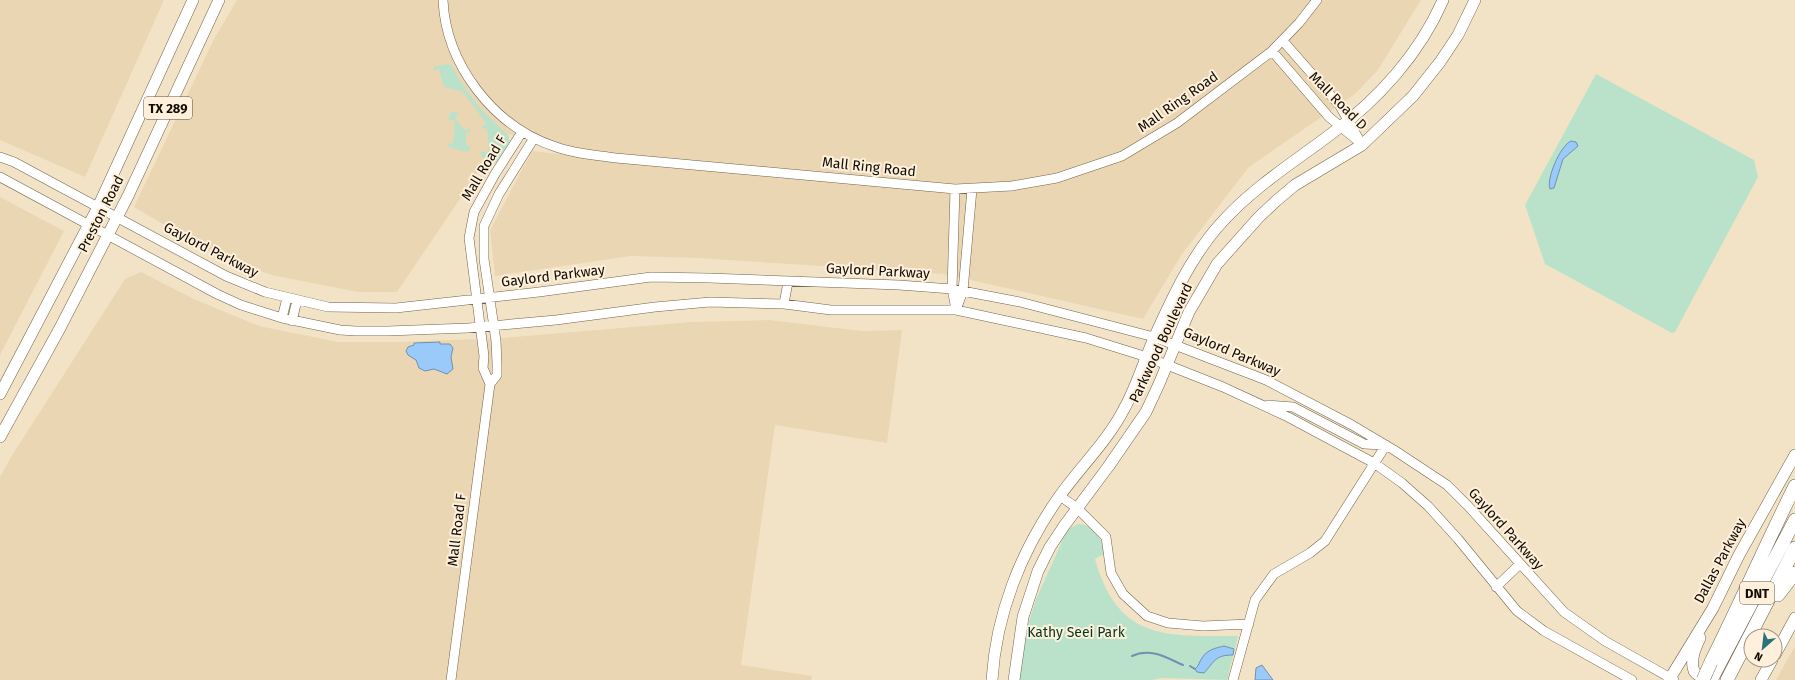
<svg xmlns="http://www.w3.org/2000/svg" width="1795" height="680" viewBox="0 0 1795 680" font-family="'Fira Sans',sans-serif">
	<rect width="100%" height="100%" fill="#f3e3c6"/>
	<path fill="#ebd6b3" d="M0,0h164l-79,177 -85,-37z
		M237,0h1184l-43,70 -23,24 -106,73 -67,87 -39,65 -199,-45 -247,-16 -66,-2 -136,20 -5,-46 42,-79 163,18 -191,-35 -107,158h-39l-82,-16 -50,-15 -92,-54 80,-168z
		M0,197l64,34 -64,124z
		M141,272l53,27 65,27 79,16h61l104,-4 189,-16 77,-2 93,11 40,-1 -15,113 -112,-18 -34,240 71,11 -1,4h-811v-203l11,-20 114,-178z
		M1795,646v34h-19z"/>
	<path fill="#bae2ca" d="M447,64l5,2 7,13 21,29 29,28v7l-13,20 -14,-6 -1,-5 8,-1 -2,-22 -6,-1 5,-5 -23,-31 -19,-5 -5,-18 -6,2 1,-4z
		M1596,74l158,86 4,17 -83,155 -3,1 -127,-69 -20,-59z
		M452,112h4l3,2 -4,4 10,13 4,-3 1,1v3l-4,1v13h5l-3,6 -17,-4 -4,-4 6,-1 2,-22 -6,-1v-5z
		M1078,524c15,0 25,15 26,30l-9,5c23,82 71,77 143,77l-11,44 -65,-2 -10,2h-133l7,-49 10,-32 28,-62 4,-8z"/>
	<path fill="#99caf9" stroke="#7091af" d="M1571,141l5,1 2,4 -15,13 -9,29 -4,1c-4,-10 10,-43 21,-48z
		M440,342v2h10l3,4 -2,9 2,12 -6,5 -13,-5 -9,2 -6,-3 -3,-8 -8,-5 -2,-4 2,-4 6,-2v-2z
		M1224,646l10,3 -1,6c-18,0 -18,6 -29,18l-7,-1 -2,-3c4,-3 4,-7 7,-11 5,-8 13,-10 22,-12z
		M1262,665l11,15h-18l1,-12z"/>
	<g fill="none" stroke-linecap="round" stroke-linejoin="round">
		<path stroke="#7091af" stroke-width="2" d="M1132,656c18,-9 35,2 51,9
			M1190,666l5,3"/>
		<defs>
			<path id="minor" d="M443,0c3,65 51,127 113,147 19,7 40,8 60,11l339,31 57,-3 45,-8 65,-22 55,-33 95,-72 27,-28 18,-23
				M1283,41l57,65 22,39
				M1272,51l57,66 29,24
				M0,157l14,5 212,114 39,16 63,15 68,1 143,-16 112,-15 58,1 190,7 53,4 68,13 134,35 112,43 86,45 42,25 53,35 21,21 96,106 41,29 69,39
				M0,177l217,117 24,11 41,13 58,12 16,1h32l80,-3 88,-8 99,-13 55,-5 74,2 47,6h125l130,28 61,19 76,30 65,30 86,46 28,20 26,23 30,33 59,72 27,20 88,49
				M955,189l-3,100 4,20
				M784,304l4,-22
				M956,310l7,-19 9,-102
				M282,318l5,-20
				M292,321l5,-21
				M490,384l7,-9v-11l-1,-23 -12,-82v-33l15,-32 35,-56
				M1268,405l25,2 71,37 20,1
				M1060,496l17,12 29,29 5,36 12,21 24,22 21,7 35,3 46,-2
				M1496,587l24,-23
				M451,680l39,-296 -7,-16 1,-12 -15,-118 5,-26 21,-38 27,-42
				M1233,680l22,-80 19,-26 36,-21 15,-12 61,-96"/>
			<path id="major" d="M0,394l98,-187 95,-207
				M0,437l60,-109 68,-132 91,-196
				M1700,638c-4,8 -10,23 -6,33 2,4 9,7 14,9
				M1775,655l20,-37
				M992,680c4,-66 29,-129 67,-183 21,-30 48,-55 65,-88 13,-23 20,-49 31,-73 18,-40 38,-83 68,-115 32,-35 71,-59 108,-87 47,-34 89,-81 112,-134
				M1014,680l9,-63 15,-46 12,-24 14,-21 44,-59 38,-55 13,-28 30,-72 28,-48 42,-47 17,-16 19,-16 67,-40 51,-49 27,-34 18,-27 17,-35
				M1669,680l44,-72 26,-53 56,-100
				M1761,680l11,-20"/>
			<path id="highway" d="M1778,595l17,-22
				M1711,662c29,-58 55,-118 84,-176
				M1711,680l84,-160
				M1727,680l68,-132"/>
		</defs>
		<use href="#minor" stroke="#71634a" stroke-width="10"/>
		<use href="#major" stroke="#71634a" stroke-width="12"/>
		<use href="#highway" stroke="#71634a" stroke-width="14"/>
		<use href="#minor" stroke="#fff" stroke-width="9"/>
		<use href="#major" stroke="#fff" stroke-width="11"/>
		<use href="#highway" stroke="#fff" stroke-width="13"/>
		<defs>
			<path id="highway-bridge" d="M1703,680l8,-18"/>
		</defs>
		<use href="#highway-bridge" stroke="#71634a" stroke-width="14" stroke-linecap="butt"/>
		<use href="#highway-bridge" stroke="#fff" stroke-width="13"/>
	</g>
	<g text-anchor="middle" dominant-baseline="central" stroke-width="4" stroke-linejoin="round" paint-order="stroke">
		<g fill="#fef0da" stroke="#575044" stroke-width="1">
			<rect x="144" y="97" width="48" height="22" rx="3"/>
			<rect x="1740" y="582" width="34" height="22" rx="3"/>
		</g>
		<g font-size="13" font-weight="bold" fill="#100b03">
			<text x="168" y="108">TX 289</text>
			<text x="1757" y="593">DNT</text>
		</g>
		<g font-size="14" fill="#100b03" stroke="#fef0da">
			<text transform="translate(1338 101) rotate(45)">Mall Road D</text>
			<text transform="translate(1178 102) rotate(-35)">Mall Ring Road</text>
			<text transform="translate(869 167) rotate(6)">Mall Ring Road</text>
			<text transform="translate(484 168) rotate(-59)">Mall Road F</text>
			<text transform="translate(101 214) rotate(-63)">Preston Road</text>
			<text transform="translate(211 250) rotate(27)">Gaylord Parkway</text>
			<text transform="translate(878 271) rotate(3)">Gaylord Parkway</text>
			<text transform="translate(553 276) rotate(-7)">Gaylord Parkway</text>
			<text transform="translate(1161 343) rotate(-65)">Parkwood Boulevard</text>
			<text transform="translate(1232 352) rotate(23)">Gaylord Parkway</text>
			<text transform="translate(1506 529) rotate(48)">Gaylord Parkway</text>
			<text transform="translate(457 530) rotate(-83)">Mall Road F</text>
			<text transform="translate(1720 561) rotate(-62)">Dallas Parkway</text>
		</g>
		<g font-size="14" fill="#013821" stroke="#fef0da">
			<text x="1076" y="632">Kathy Seei Park</text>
		</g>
	</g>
	<g transform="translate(1763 648) rotate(208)"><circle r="19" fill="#fef0da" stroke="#9f9484"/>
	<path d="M0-3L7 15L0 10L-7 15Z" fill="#2a737b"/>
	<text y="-6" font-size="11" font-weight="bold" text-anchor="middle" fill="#100b03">N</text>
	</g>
</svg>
